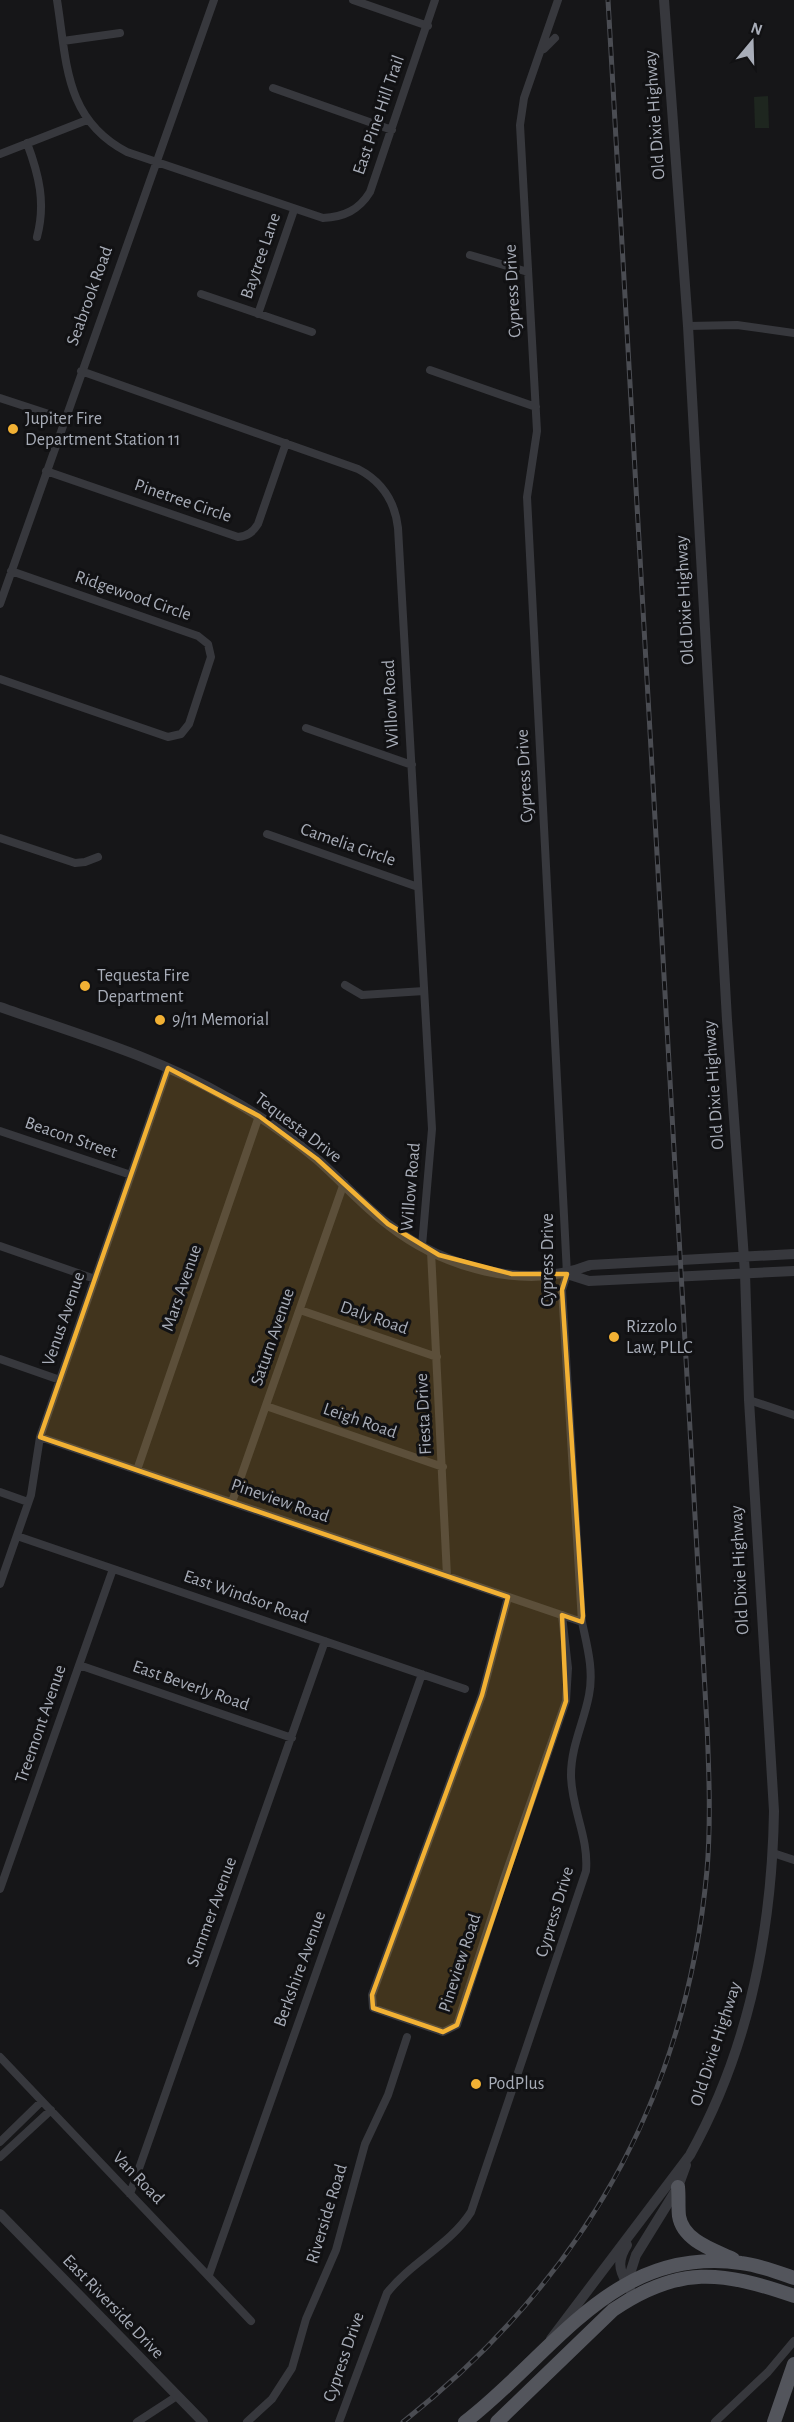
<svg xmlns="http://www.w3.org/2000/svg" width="794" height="2422" viewBox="0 0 794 2422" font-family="'Alegreya Sans',sans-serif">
	<rect width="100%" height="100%" fill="#161618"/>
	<path fill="#1e261f" d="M768,96l1,32h-14l-1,-31z"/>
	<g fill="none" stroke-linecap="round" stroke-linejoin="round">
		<path stroke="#37383d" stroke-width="8" d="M57,0c10,62 7,119 70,152l196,66c21,-1 36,-8 47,-26l65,-192
			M353,0l75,26
			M63,41l57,-8
			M544,49l11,-11
			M273,88l119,42
			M27,143c12,32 19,60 10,94
			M0,154l87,-34
			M470,255l58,17
			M201,294l111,38
			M258,314l36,-104
			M688,326l49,-1 57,8
			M430,370l106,37
			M81,371l277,98c23,12 37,32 40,59l34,601 -10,117
			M0,398l64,21
			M46,471l192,66c10,-1 15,-5 20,-13l28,-81
			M0,604l214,-604
			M0,679l168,58 13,-3 8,-10 22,-67 -3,-13 -10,-8 -187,-65
			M306,728l106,37
			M267,834l151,53
			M0,838l75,25 10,-1 13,-5
			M345,985l17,10 62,-4
			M0,1131l131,44
			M0,1246l95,33
			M431,1251l16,325
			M300,1310l137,47
			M0,1359l60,21
			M749,1400l45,15
			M266,1406l177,61
			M40,1437l542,185
			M137,1470l122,-354
			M0,1492l28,10
			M232,1502l112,-319
			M17,1536l448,153
			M0,1584l31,-89 9,-58 128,-369
			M508,1597l-26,98 -110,300 1,13 70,24 14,-7 47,-146 62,-178 2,-33 -6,-53
			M79,1665l213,73
			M773,1853l21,7
			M0,1889l113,-320
			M0,2057l251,264
			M0,2142l42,-41
			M0,2157l51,-47
			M130,2194l195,-553
			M209,2275l213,-601
			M137,2422l40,-26
			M247,2422l25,-23 20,-31 14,-49 30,-69 29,-106 23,-49 19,-58
			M339,2422l48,-129c24,-31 63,-48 84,-81l115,-341c3,-34 -15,-63 -15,-96 0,-29 13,-53 18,-80 5,-25 -2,-49 -7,-73l-20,-332 5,-16 -40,-777 10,-66 -17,-306 4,-27 34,-98
			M715,2422l53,-50 26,-31"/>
		<path stroke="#37383d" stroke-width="10" d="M0,1007c77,27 157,50 228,91 32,17 62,39 90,62 24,21 45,46 71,65 54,42 136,66 201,40l204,-11
			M567,1274l22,7 205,-10
			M0,2214l203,208
			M627,2283c-9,-14 -9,-24 0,-38
			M633,2296l-6,-13 9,-28 42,-68 8,-22
			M551,2339l139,-184c59,-106 82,-224 84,-344l-25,-411 -4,-127 -18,-253 -39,-694 -24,-326"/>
		<path stroke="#53555c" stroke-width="14" d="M678,2187c1,9 0,20 1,29 4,25 35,34 54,43
			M465,2422c89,-68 148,-177 276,-159 18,2 36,9 53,15
			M497,2422l116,-112c66,-45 109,-39 181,-14
			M774,2422l20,-58"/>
		<defs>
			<path id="rail" d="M403,2422c179,-142 283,-323 304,-552 4,-48 2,-97 0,-145l-99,-1725"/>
		</defs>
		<use href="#rail" stroke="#4a4c52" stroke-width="5"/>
		<use href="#rail" stroke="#111113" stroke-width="3" stroke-dasharray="9" stroke-linecap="butt"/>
	</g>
	<path fill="#f2b134" fill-opacity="0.2" stroke="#f2b134" stroke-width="4.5" stroke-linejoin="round" d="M168,1068l91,48 58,43 71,65 51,31 73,19h55l-5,16 21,326 -1,6 -20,-7 4,86 -109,324 -14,7 -70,-24 -1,-13 110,-300 26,-98 -468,-160z"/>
	<g fill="#f2b134" stroke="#111113" stroke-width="2">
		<circle cx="13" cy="429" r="6"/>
		<circle cx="85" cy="986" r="6"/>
		<circle cx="160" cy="1020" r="6"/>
		<circle cx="614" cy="1337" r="6"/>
		<circle cx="476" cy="2084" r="6"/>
	</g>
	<g text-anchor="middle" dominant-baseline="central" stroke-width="6" stroke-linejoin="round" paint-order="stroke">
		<g font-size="18" fill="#a8adb8" stroke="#111113">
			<text transform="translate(379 115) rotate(-71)">East Pine Hill Trail</text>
			<text transform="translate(655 115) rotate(-94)">Old Dixie Highway</text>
			<text transform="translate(261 256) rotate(-71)">Baytree Lane</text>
			<text transform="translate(513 291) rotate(-93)">Cypress Drive</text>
			<text transform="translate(90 296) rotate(-70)">Seabrook Road</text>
			<text transform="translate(183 501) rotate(19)">Pinetree Circle</text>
			<text transform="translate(133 596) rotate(19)">Ridgewood Circle</text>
			<text transform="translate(685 600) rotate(-93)">Old Dixie Highway</text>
			<text transform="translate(391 704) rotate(-93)">Willow Road</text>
			<text transform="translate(525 776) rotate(-93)">Cypress Drive</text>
			<text transform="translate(348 845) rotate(19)">Camelia Circle</text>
			<text transform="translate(714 1085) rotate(-94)">Old Dixie Highway</text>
			<text transform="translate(298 1128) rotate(37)">Tequesta Drive</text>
			<text transform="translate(71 1138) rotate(19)">Beacon Street</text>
			<text transform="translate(411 1187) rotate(-85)">Willow Road</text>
			<text transform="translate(548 1260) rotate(-90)">Cypress Drive</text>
			<text transform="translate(182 1288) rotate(-71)">Mars Avenue</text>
			<text transform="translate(374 1318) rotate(19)">Daly Road</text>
			<text transform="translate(64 1319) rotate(-71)">Venus Avenue</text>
			<text transform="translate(273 1337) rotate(-71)">Saturn Avenue</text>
			<text transform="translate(424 1414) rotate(-93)">Fiesta Drive</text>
			<text transform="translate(360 1421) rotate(19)">Leigh Road</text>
			<text transform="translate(280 1501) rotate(19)">Pineview Road</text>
			<text transform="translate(740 1570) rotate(-93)">Old Dixie Highway</text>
			<text transform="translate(246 1597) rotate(19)">East Windsor Road</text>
			<text transform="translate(191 1686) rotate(19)">East Beverly Road</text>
			<text transform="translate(41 1724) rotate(-71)">Treemont Avenue</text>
			<text transform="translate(212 1912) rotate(-70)">Summer Avenue</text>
			<text transform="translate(555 1912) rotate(-73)">Cypress Drive</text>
			<text transform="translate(460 1963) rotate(-72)">Pineview Road</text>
			<text transform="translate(300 1969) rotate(-70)">Berkshire Avenue</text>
			<text transform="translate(716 2044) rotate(-72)">Old Dixie Highway</text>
			<text transform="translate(138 2178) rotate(46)">Van Road</text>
			<text transform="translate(327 2214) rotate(-73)">Riverside Road</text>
			<text transform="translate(113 2307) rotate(46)">East Riverside Drive</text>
			<text transform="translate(344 2357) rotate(-71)">Cypress Drive</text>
		</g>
		<g font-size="18" fill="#a8adb8" stroke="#111113" text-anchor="start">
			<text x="25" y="419">Jupiter Fire<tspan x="25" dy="21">Department Station 11</tspan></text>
			<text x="97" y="976">Tequesta Fire<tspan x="97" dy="21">Department</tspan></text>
			<text x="172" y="1020">9/11 Memorial</text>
			<text x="626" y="1327">Rizzolo<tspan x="626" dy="21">Law, PLLC</tspan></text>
			<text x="488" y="2084">PodPlus</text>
		</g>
	</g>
	<g transform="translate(752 42) rotate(19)" stroke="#111113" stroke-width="4.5" paint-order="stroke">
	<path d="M0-4.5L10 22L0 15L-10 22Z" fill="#a8adb8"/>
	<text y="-9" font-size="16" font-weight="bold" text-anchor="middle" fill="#a8adb8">N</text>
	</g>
</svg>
